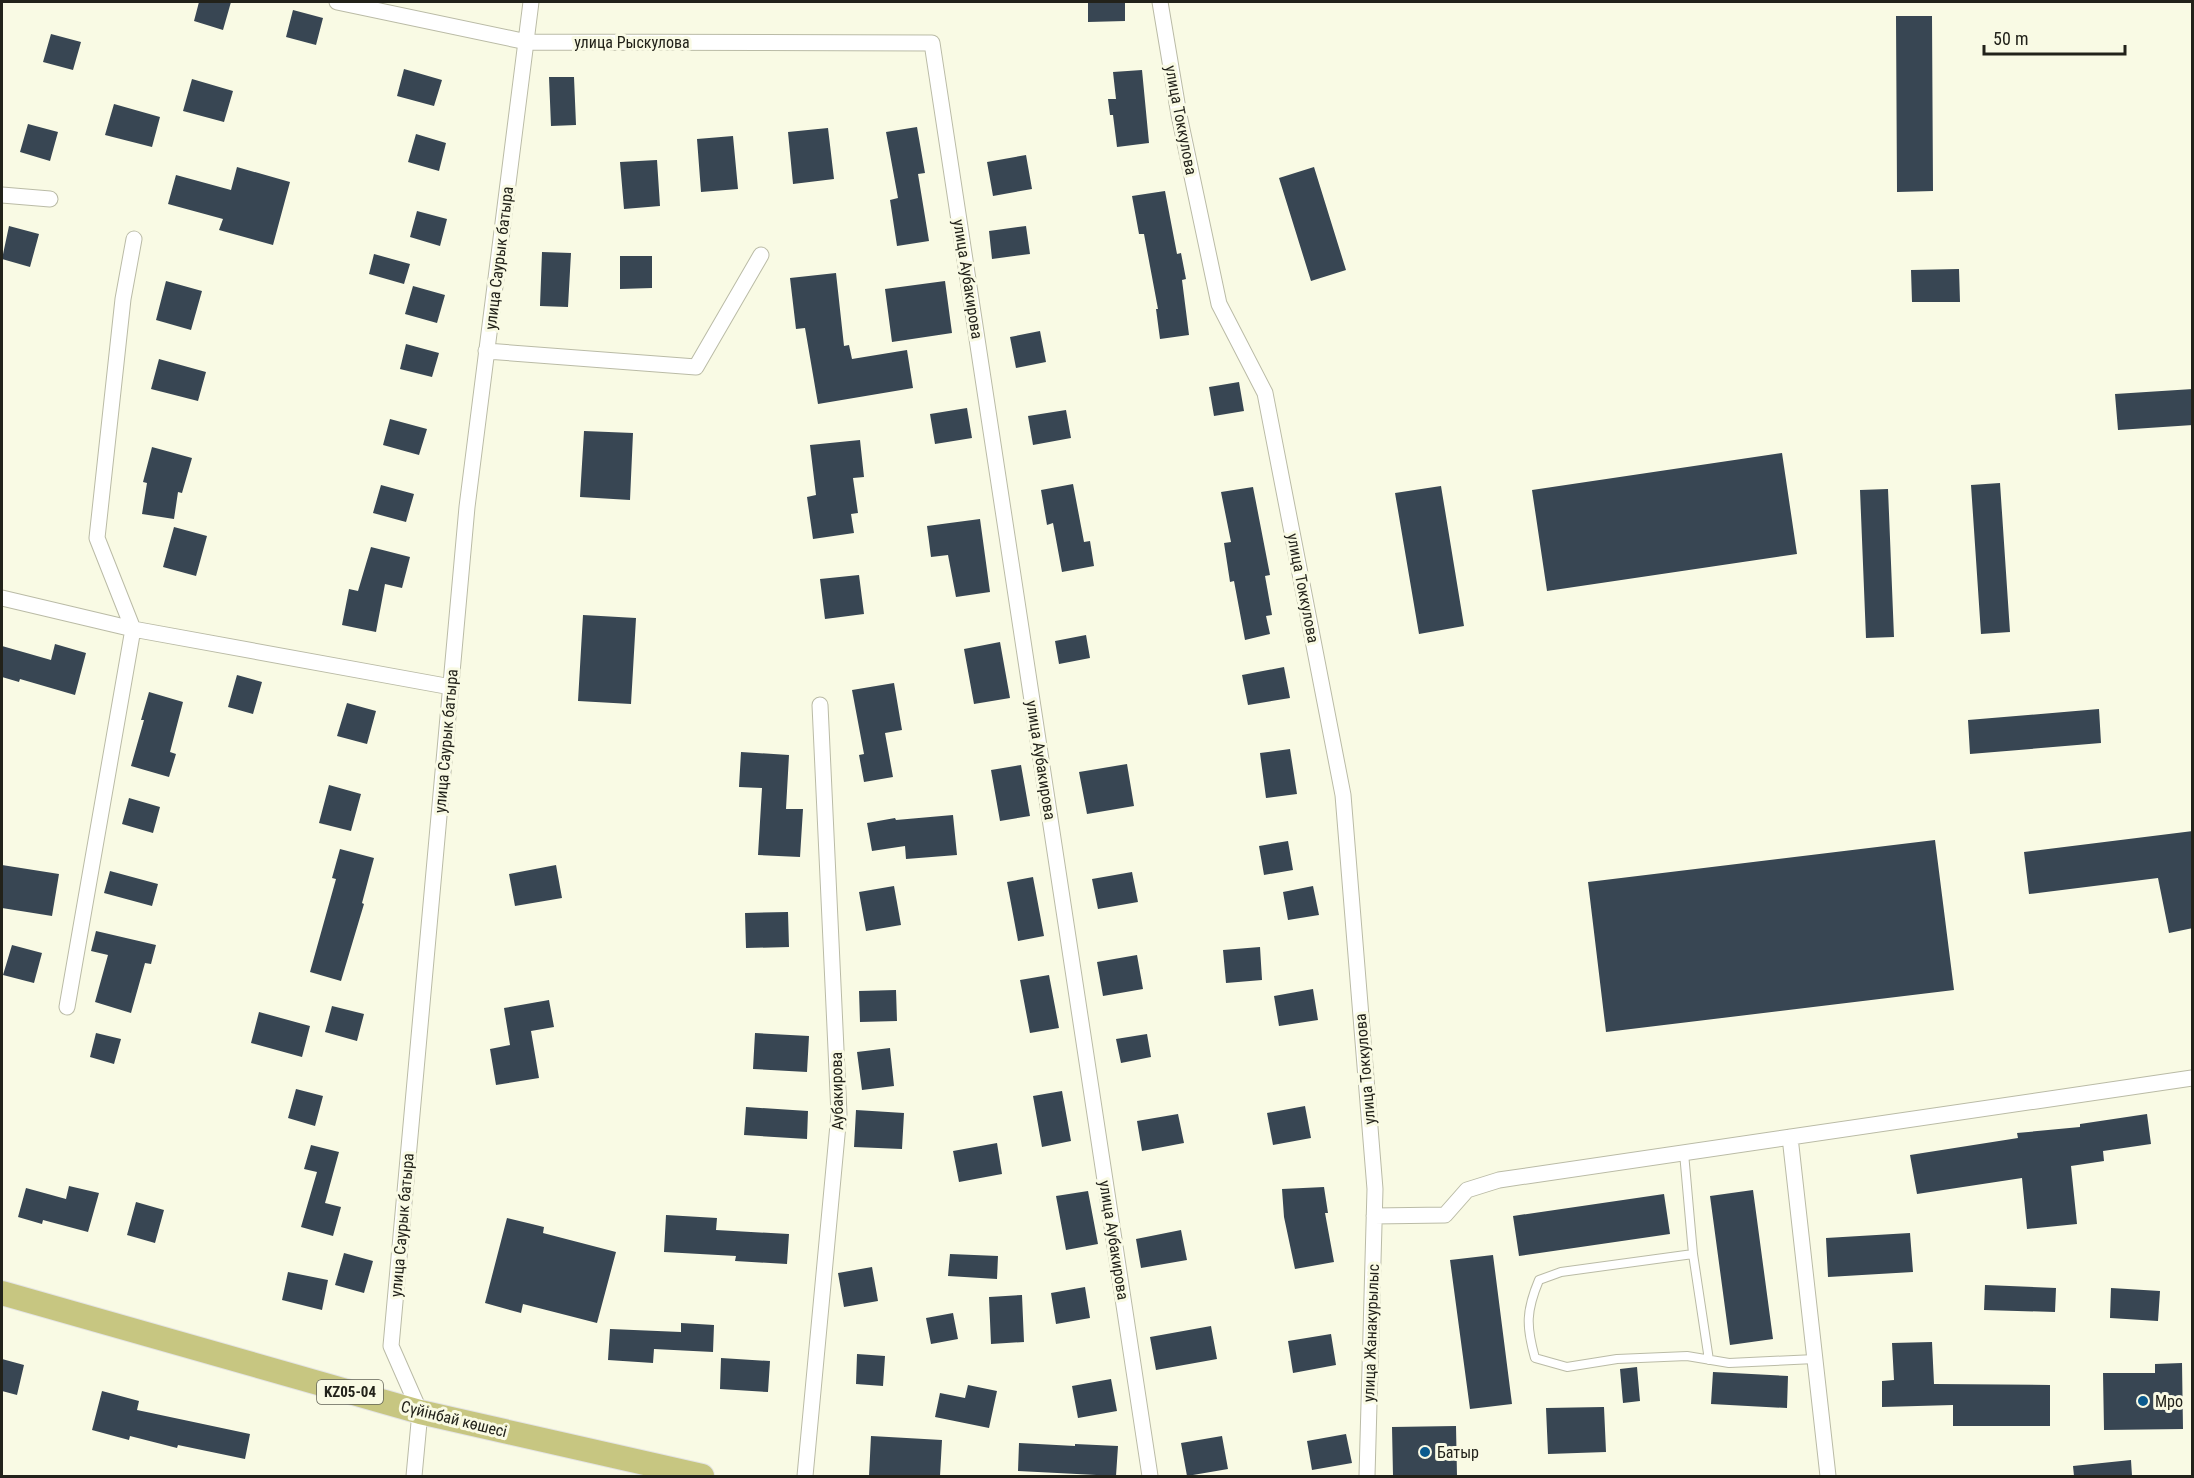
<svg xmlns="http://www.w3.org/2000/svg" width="2194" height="1478" viewBox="0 0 2194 1478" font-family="'Roboto Condensed',sans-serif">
	<rect width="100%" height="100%" fill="#f9fae4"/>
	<path fill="#384653" d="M199,2h32l-8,28 -29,-9z
		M1088,2h37v19l-37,1z
		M293,10l30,8 -7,27 -30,-8z
		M1896,16h36l1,175 -36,1z
		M51,34l30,8 -8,28 -30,-8z
		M404,69l38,11 -8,26 -37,-10z
		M1142,70l7,73 -32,4 -4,-32h-3l-2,-16h8l-3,-27z
		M549,77h25l2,48 -25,1z
		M192,79l41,12 -9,31 -41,-11z
		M114,104l46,13 -8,30 -47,-12z
		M28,124l30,8 -8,29 -30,-9z
		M917,127l8,46 -7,1 11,67 -32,5 -7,-46 8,-2 -12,-66z
		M828,128l6,51 -41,5 -5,-52z
		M416,134l30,9 -7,28 -31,-9z
		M733,136l5,53 -37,3 -4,-53z
		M1026,155l6,34 -39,7 -6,-34z
		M657,160l3,46 -36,3 -4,-47z
		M237,167l53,15 -17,63 -54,-15 4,-11 -55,-15 8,-29 55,15z
		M1314,167l32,103 -35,11 -32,-103z
		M1165,191l12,63 4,-1 5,26 -4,1 7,55 -29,4 -4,-30h2l-14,-75h-5l-7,-38z
		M417,211l30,8 -7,27 -30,-9z
		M9,226l30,8 -9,33 -28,-8z
		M1026,226l4,28 -38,5 -3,-28z
		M542,252l29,1 -3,54 -28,-1z
		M374,254l36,10 -6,20 -35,-10z
		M620,256h32v32l-32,1z
		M1959,269l1,33h-48l-1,-32z
		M836,273l8,73 5,-1 3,14 55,-9 6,38 -95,16 -13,-76 -9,1 -6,-51z
		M166,281l36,10 -11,39 -35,-10z
		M945,281l7,52 -60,9 -7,-53z
		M413,286l32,9 -8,28 -32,-9z
		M1040,331l6,31 -30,6 -6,-31z
		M406,344l33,9 -7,24 -32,-8z
		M159,359l47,13 -8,29 -47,-12z
		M1239,382l5,29 -30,5 -5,-29z
		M2193,389v36l-75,5 -3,-36z
		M967,408l5,30 -37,6 -5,-30z
		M1066,410l5,28 -38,7 -5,-29z
		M390,419l37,10 -8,26 -36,-10z
		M584,431l49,2 -3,67 -50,-3z
		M860,440l4,37 -11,1 5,35 -7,1 3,19 -41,6 -6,-42 9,-2 -6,-50z
		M152,447l40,11 -10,35 -4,-1 -4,27 -32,-5 5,-31 -4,-1z
		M1782,453l15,101 -250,37 -15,-101z
		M2000,483l10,149 -29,2 -10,-149z
		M1073,484l11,58 6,-1 4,25 -32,6 -9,-49 -6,2 -6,-35z
		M381,485l33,9 -8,28 -33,-9z
		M1441,486l23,140 -45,8 -24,-141z
		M1253,487l17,88 -5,1 7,39 -6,1 4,18 -25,6 -11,-59 -4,1 -6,-39 7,-1 -10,-50z
		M1888,489l6,148 -28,1 -6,-148z
		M980,519l10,73 -34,5 -8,-42 -17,2 -4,-31z
		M174,527l33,9 -11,40 -33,-9z
		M371,547l39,10 -8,31 -17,-4 -9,48 -34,-7 7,-36 9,2z
		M859,575l5,39 -39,5 -5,-40z
		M583,615l53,3 -5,86 -53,-3z
		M1086,635l4,23 -31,6 -4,-23z
		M1000,642l10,56 -36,6 -10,-55z
		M55,644l31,9 -11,42 -55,-16 -1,3 -17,-5v-31l49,14z
		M1284,667l6,31 -42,7 -6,-30z
		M237,675l25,7 -9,32 -25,-7z
		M894,683l8,47 -17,3 8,44 -29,5 -5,-27 5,-1 -12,-64z
		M149,692l34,10 -13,50 6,2 -7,23 -38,-11 13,-46h-3z
		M347,703l29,8 -9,33 -30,-8z
		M2099,709l2,34 -131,11 -2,-34z
		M1290,749l7,45 -31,4 -6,-45z
		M741,752l48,3 -3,54h17l-3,48 -42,-2 4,-67 -23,-1z
		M1127,764l7,42 -47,8 -8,-42z
		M1021,765l9,51 -30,5 -9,-51z
		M329,785l32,9 -10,37 -32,-8z
		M129,798l31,9 -7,26 -31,-9z
		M953,815l4,40 -51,4 -1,-13 -33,5 -5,-28 28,-5 1,2z
		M2193,831v97l-24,5 -11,-55 -129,16 -5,-42z
		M1935,840l19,150 -348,42 -18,-150z
		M1288,841l5,29 -29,5 -5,-29z
		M340,849l34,9 -12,45 2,1 -23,77 -31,-9 26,-93 -4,-1z
		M2,865l57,9 -7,42 -50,-8z
		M556,865l6,33 -47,8 -6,-32z
		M110,871l48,13 -6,22 -48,-13z
		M1132,872l6,30 -40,7 -6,-30z
		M1033,877l11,59 -26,5 -11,-59z
		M894,886l7,39 -35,6 -7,-39z
		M1313,886l6,29 -31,5 -5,-28z
		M788,912l1,35 -43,1 -1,-35z
		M96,931l60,14 -5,19 -6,-1 -14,50 -36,-11 13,-47 -17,-4z
		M12,945l30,8 -8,30 -31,-8z
		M1260,947l2,33 -36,3 -3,-33z
		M1137,955l6,34 -40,7 -6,-34z
		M1049,975l10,53 -29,5 -10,-53z
		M1313,989l5,31 -39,6 -5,-30z
		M896,990l1,31 -37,1 -1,-31z
		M549,1000l5,27 -23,4 8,47 -43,7 -6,-36 20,-4 -6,-37z
		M332,1006l32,8 -7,27 -32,-9z
		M259,1012l51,14 -8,31 -51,-14z
		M96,1033l25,6 -7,25 -24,-7z
		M755,1033l54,3 -2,36 -54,-3z
		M1147,1034l4,23 -30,6 -5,-24z
		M890,1048l4,38 -32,4 -5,-38z
		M296,1089l27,7 -8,30 -27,-8z
		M1062,1091l9,50 -29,6 -9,-51z
		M1305,1106l6,32 -38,7 -6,-32z
		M746,1107l62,4 -1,28 -63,-4z
		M856,1110l48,3 -2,36 -48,-2z
		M1178,1114l6,29 -42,8 -5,-30z
		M2147,1114l4,30 -48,7 1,10 -33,5 6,58 -50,5 -5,-51 -105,16 -7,-39 108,-17 -1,-5 63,-6v-3z
		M997,1143l5,31 -43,8 -6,-31z
		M311,1145l28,7 -14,51 16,4 -8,29 -32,-9 16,-55 -13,-3z
		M69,1186l30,7 -11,39 -45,-12 -1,4 -24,-7 8,-29 40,11z
		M1324,1187l4,26h-3l9,49 -39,7 -11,-52 -2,-28z
		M1753,1190l20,149 -43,6 -20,-149z
		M1088,1191l10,53 -32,6 -10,-54z
		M1664,1194l6,40 -151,22 -6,-40z
		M136,1202l28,8 -9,33 -28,-8z
		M666,1215l51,3 -1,12 73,4 -2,30 -52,-3 1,-5 -72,-4z
		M507,1218l37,9 -1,6 73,19 -19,71 -74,-19 -2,9 -36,-10z
		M1181,1230l6,30 -46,8 -5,-29z
		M1910,1233l3,39 -85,5 -2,-39z
		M344,1253l29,8 -9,32 -29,-8z
		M950,1254l48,2 -1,23 -49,-3z
		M1493,1255l19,149 -42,5 -20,-149z
		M872,1267l6,34 -34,6 -6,-34z
		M288,1272l40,8 -6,30 -40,-10z
		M1985,1285l71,3 -1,24 -71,-2z
		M1085,1287l5,31 -34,6 -5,-31z
		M2111,1288l49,3 -2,30 -48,-3z
		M1022,1295l2,47 -33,2 -2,-47z
		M953,1313l5,26 -27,5 -5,-26z
		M681,1323l33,2 -1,27 -59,-3 -1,14 -45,-3 2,-31 71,3z
		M1211,1326l6,33 -61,11 -6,-33z
		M1331,1334l5,31 -43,8 -5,-32z
		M1932,1342l2,42 116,1v41h-97v-21l-71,2v-26l12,-1 -2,-37z
		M857,1354l28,2 -2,30 -27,-2z
		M721,1358l49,3 -2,31 -48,-3z
		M2,1359l22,6 -7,30 -15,-4z
		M2182,1363l1,66 -79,1 -1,-57h52v-9z
		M1637,1367l3,34 -17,2 -3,-34z
		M1713,1372l75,4 -1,32 -76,-4z
		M1111,1379l6,32 -39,7 -6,-32z
		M968,1385l29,6 -8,37 -54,-11 5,-24 25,5z
		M102,1391l37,10 -2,9 113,24 -5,25 -67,-14 -1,3 -47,-12 -1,4 -37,-10z
		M1604,1407l2,45 -58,2 -2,-46z
		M1456,1426l1,50h-64l-1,-49z
		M1346,1434l6,29 -40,7 -5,-29z
		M871,1436l71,4 -2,36h-71z
		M1222,1436l6,33 -41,7 -6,-33z
		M1019,1443l56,3v-2l43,2 -2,30 -98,-5z
		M2131,1460l1,16h-58l-1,-10z"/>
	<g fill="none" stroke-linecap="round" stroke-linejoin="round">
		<defs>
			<path id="lane" d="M1684,1153l9,101 16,106
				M1693,1254l-132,18 -22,8c-13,31 -13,46 -4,78l32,9 50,-8 70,-3 42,7 86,-4"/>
			<path id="street" d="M337,2l190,40 405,1 218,1433
				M1160,2l19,113 40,189 46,89 78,402 32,394 -8,287
				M2,195l48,4
				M134,239l-11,60 -26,239 36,91 318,58
				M486,351l210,16 65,-112
				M2,598l131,31 -66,378
				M1790,1137l38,339
				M1374,1216l71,-1 22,-25 32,-10 693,-102
				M414,1476l6,-64 -29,-66 76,-839 64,-505
				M805,1476l34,-362 -19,-409"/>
			<path id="primary" d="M2,1293l418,119 282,64"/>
		</defs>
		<use href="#lane" stroke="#babba6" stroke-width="10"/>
		<use href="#street" stroke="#babba6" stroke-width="17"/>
		<use href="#primary" stroke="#e4e4e4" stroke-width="26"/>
		<use href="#lane" stroke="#fff" stroke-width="8"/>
		<use href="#street" stroke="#fff" stroke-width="15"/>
		<use href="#primary" stroke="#c7c681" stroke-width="24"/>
	</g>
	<g fill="#0b5a8d" stroke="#f9fae4" stroke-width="2">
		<circle cx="2143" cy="1401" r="6"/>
		<circle cx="1425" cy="1452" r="6"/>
	</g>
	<g text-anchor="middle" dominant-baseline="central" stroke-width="6" stroke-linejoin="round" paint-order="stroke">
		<rect fill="#f9fae4" stroke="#626357" stroke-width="1.5" x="317" y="1380" width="66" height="24" rx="4.5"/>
		<g font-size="15" font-weight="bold" fill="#22221a">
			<text x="350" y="1392">KZ05-04</text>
		</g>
		<g font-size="16" fill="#22221a" stroke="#f9fae4">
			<text x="632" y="42">улица Рыскулова</text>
			<text transform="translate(1181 120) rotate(79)">улица Токкулова</text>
			<text transform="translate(499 258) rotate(-83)">улица Саурык батыра</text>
			<text transform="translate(968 279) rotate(81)">улица Аубакирова</text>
			<text transform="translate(1303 588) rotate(79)">улица Токкулова</text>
			<text transform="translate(446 741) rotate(-85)">улица Саурык батыра</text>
			<text transform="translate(1041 760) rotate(81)">улица Аубакирова</text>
			<text transform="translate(1365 1069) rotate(-95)">улица Токкулова</text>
			<text transform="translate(837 1091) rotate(-91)">Аубакирова</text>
			<text transform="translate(402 1225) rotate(-85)">улица Саурык батыра</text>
			<text transform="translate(1114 1240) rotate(81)">улица Аубакирова</text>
			<text transform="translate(1371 1333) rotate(-88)">улица Жанакурылыс</text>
			<text transform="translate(454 1419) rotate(14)">Сүйінбай көшесі</text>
		</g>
		<g font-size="16" fill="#22221a" stroke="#f9fae4" text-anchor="start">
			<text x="2155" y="1401">Мро</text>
			<text x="1437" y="1452">Батыр</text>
		</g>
	</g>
	<rect width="2194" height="1478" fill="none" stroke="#22221a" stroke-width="6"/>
	<path d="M1984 45v9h141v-9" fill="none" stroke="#22221a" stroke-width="3"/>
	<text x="1993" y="45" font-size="18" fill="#22221a" stroke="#f9fae4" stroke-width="4.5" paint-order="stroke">50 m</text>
</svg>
